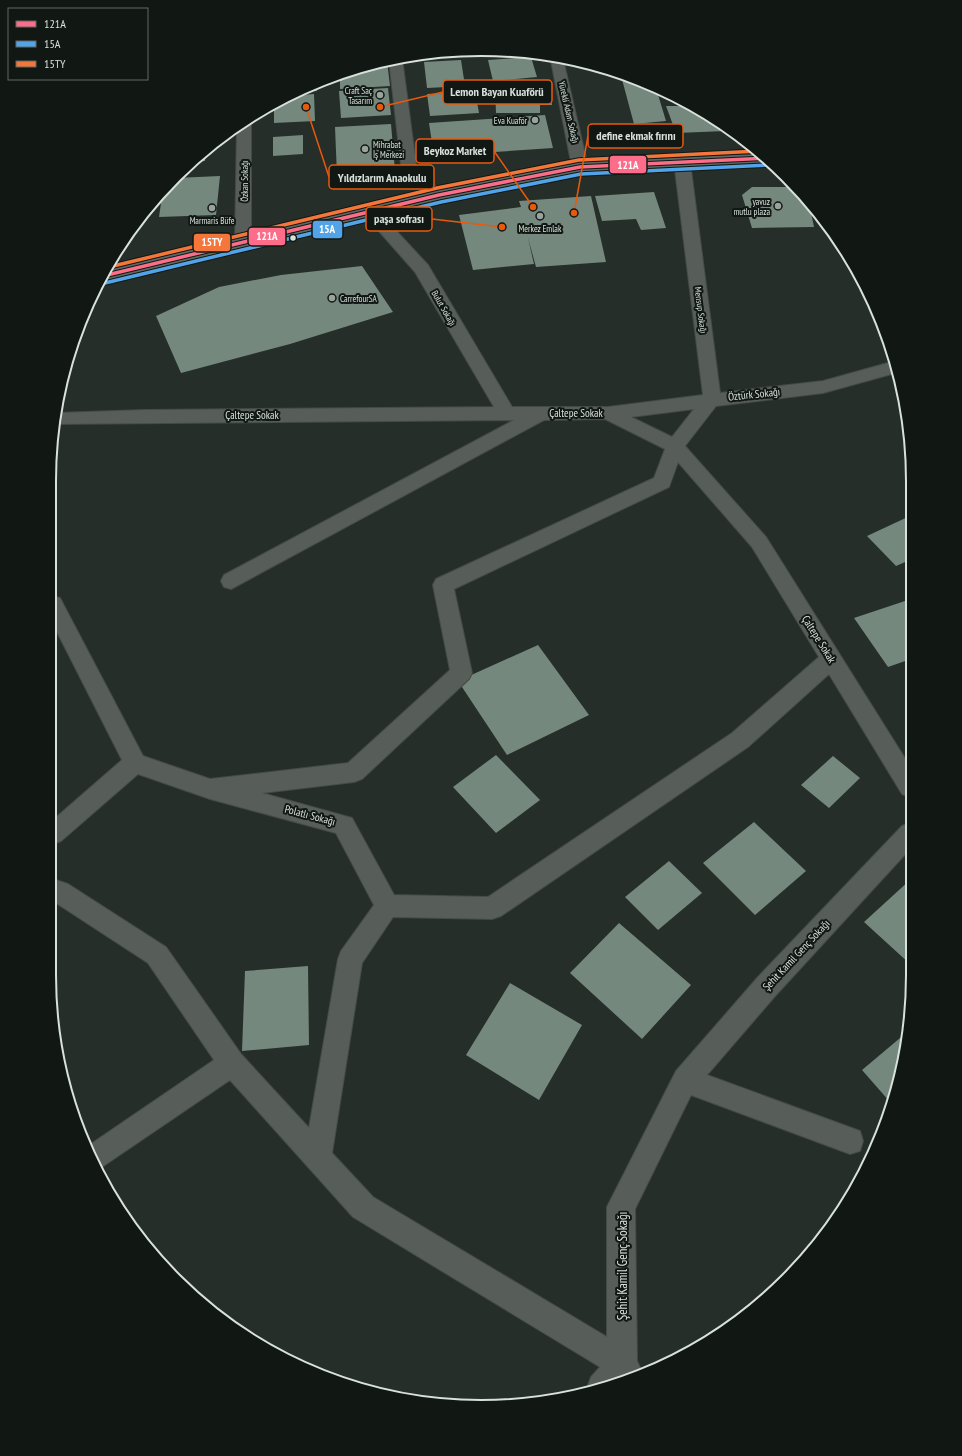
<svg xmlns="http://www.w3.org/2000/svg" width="962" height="1456" viewBox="0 0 962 1456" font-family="'PT Sans Narrow',sans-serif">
	<rect width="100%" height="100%" fill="#262e29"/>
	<path fill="#74887e" d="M531,57l6,20 -44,4 -5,-21z
		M461,60l4,26 -38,2 -3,-26z
		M387,61l3,25 -50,3v-14l29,-11z
		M620,72l36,16 10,33 -32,3z
		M316,84l1,7 -23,1z
		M388,88l3,27 -50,3 -2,-27z
		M495,88h55l2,17h-12v8h-44z
		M475,91l4,22 -49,3 -3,-22z
		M314,94l1,27 -41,2v-19l13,-8z
		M666,106h28l31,21 1,4 -50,2z
		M545,115l8,33 -119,8 -5,-33z
		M391,124l4,47 -58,4 -2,-48z
		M303,135v19l-30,2v-19z
		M206,150l-1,11 -12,1z
		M220,176l-4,39 -57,2 4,-28 13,-11z
		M752,187h43l14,16 5,24 -62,1 -10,-33z
		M654,192l12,36 -25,2 -5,-11 -34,2 -7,-25z
		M591,196l15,66 -70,5 -8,-29 6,26 -61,6 -14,-55 62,-8 -2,-6z
		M362,266l31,46 -103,32 -109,29 -25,-57 63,-29 62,-12z
		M912,515v44l-16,7 -29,-30z
		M911,599v60l-23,8 -34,-49z
		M538,645l51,70 -82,40 -49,-74z
		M496,755l44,45 -44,33 -43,-46z
		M833,756l27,22 -31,30 -28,-23z
		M754,822l52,49 -51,44 -52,-52z
		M669,861l33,32 -44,37 -33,-33z
		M910,880v84l-46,-42z
		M619,923l72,62 -49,54 -72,-66z
		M308,966l1,79 -67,6 3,-80z
		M510,983l72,42 -43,75 -73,-45z
		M906,1033l2,2 -18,67 -28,-32z"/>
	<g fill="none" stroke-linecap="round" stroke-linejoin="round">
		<defs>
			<path id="minor" d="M550,56l13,3 25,108 -3,3h-10l-3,-3z
				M402,58l15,114 27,20 3,3 -3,3h-10l-32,-24 -13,-114z
				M249,119l2,3v118l-2,4 -6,1 -6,-1 -2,-4 2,-113z
				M682,157l5,2 3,3 30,231 103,-12 72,-20 4,11 -76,21 -107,13 -31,40 81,91 145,231 -1,29 -8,-3 -73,-120 -81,73 -247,169 -9,3 -99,-2 -31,46 -30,190 41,44 234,140v-130l69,-136 82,-94 144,-151 8,-3v26l-134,146 -69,80 153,56 3,10 -3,10 -10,3 -159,-59 -56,114 2,152 5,11 -53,21 -2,-5 4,-11 9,-10 -247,-150 -123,-137 -131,89 -11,-23 126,-86 -66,-97 -95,-62v-22l15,5 98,63 75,107 68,74 29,-169 3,-8 33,-46 -38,-72 -126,-34 -72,-25 -77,67 -8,3v-24l69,-60 -69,-136v-28l7,2 83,158 67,23 138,-16 102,-93 -17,-85 3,-6 218,-101 11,-29 -60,-30 -61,1 -313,169 -7,-2 -3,-6 3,-6 290,-155 -461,4 2,-11 89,-3 350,-3 -79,-135 -53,-60 2,-3 6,-2 6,2 52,56 84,142h96l95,-12 -29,-233 3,-3zM694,409l-22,28 -41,-20zM678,462l74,85 67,110 -87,76 -244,164 -94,-2 -42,-77 -90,-25 92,-11 8,-3 107,-100 3,-6 -18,-84 215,-102z"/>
			<path id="primary" d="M762,154l9,8 -191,10 -141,28 -336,81 -3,-1 7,-10 332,-80 141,-28z"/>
		</defs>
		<use href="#minor" stroke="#444a46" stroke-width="2"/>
		<use href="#primary" stroke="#444a46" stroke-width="2"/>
		<use href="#minor" fill="#575d59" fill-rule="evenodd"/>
		<use href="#primary" fill="#5e6963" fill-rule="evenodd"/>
		<defs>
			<path id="bus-1" d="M103,276l336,-81 141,-28 187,-9"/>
			<path id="bus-2" d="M105,283l336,-81 140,-28 186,-9"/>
			<path id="bus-3" d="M109,267l328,-79 142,-28 180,-9"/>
		</defs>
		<use href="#bus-1" stroke="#111814" stroke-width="5.5"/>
		<use href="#bus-2" stroke="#111814" stroke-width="5.5"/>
		<use href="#bus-3" stroke="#111814" stroke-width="5.5"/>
		<use href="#bus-1" stroke="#fb6d88" stroke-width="3.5"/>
		<use href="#bus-2" stroke="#53a3e8" stroke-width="3.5"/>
		<use href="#bus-3" stroke="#f5763a" stroke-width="3.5"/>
	</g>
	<g fill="#9aa29d" stroke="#111814" stroke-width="1.5">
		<circle cx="380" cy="95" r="4"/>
		<circle cx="535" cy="120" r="4"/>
		<circle cx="365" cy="149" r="4"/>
		<circle cx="778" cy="206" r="4"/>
		<circle cx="212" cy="208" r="4"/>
		<circle cx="540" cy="216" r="4"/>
		<circle cx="332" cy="298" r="4"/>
	</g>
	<circle fill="#d8e1dc" stroke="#111814" stroke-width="1.5" cx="293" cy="238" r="3.5"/>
	<g text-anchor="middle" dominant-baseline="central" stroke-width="4" stroke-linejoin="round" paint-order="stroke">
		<g font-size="9" fill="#d8e1dc" stroke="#111814" text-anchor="end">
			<text x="372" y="90">Craft Saç<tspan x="372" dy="10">Tasarım</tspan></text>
			<text x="527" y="120">Eva Kuaför</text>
			<text x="373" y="144" text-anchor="start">Mihrabat<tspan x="373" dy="10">İş Merkezi</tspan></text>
			<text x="770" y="201">yavuz<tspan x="770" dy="10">mutlu plaza</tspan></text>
			<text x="212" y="220" text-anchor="middle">Marmaris Büfe</text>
			<text x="540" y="228" text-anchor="middle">Merkez Emlak</text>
			<text x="340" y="298" text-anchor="start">CarrefourSA</text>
		</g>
		<g font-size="9" fill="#d8e1dc" stroke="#111814">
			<text transform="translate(569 112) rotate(77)">Yürekli Adam Sokağı</text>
			<text transform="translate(244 181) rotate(-90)">Özkan Sokağı</text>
			<text transform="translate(444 308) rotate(60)">Bulut Sokağı</text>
			<text transform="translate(701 310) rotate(83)">Mensup Sokağı</text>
		</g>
		<g font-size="11" fill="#d8e1dc" stroke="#111814">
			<text transform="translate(754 394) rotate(-6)">Öztürk Sokağı</text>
			<text x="576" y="413">Çaltepe Sokak</text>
			<text x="252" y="415">Çaltepe Sokak</text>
			<text transform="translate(819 639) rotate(58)">Çaltepe Sokak</text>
			<text transform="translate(310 815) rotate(15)">Polatlı Sokağı</text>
			<text transform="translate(796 955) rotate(-47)">Şehit Kamil Genç Sokağı</text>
		</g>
		<g font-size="13" fill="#d8e1dc" stroke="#111814">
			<text transform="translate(622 1266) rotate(-90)">Şehit Kamil Genç Sokağı</text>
		</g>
	</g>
	<path d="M0 0H962V1456H0ZM481 56H481A425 425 0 0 1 906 481V975A425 425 0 0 1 481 1400H481A425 425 0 0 1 56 975V481A425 425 0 0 1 481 56Z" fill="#111814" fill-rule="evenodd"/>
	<path fill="none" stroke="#d8e1dc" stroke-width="2" d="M481 56H481A425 425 0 0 1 906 481V975A425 425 0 0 1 481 1400H481A425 425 0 0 1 56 975V481A425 425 0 0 1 481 56Z"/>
	<path fill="none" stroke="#e8590c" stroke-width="1.5" d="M380 107L443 92M574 213L588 136M533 207L494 151M306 107L329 177M502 227L432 219"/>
	<g fill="#e8590c" stroke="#111814" stroke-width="1.5">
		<circle cx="380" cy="107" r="4"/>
		<circle cx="574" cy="213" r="4"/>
		<circle cx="533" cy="207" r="4"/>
		<circle cx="306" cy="107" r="4"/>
		<circle cx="502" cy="227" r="4"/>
	</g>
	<g fill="#111814" stroke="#e8590c" stroke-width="1.5">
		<rect x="443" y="80" width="109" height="24" rx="4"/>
		<rect x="588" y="124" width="95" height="24" rx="4"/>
		<rect x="416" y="139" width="78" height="24" rx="4"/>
		<rect x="329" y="165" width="105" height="24" rx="4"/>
		<rect x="366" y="207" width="66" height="24" rx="4"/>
	</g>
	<g font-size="12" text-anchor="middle" font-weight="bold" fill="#d8e1dc">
		<text x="497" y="96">Lemon Bayan Kuaförü</text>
		<text x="636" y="140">define ekmak fırını</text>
		<text x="455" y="155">Beykoz Market</text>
		<text x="382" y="182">Yıldızlarım Anaokulu</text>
		<text x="399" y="223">paşa sofrası</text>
	</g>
	<g stroke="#111814" stroke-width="1.5">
		<rect x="609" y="155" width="38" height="19" rx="4" fill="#fb6d88"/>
		<rect x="312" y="220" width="31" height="19" rx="4" fill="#53a3e8"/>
		<rect x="248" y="227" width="38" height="19" rx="4" fill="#fb6d88"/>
		<rect x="193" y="233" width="38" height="19" rx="4" fill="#f5763a"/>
	</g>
	<g font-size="11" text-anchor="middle" font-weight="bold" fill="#fff">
		<text x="628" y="169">121A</text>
		<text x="327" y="233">15A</text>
		<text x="267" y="240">121A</text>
		<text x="212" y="246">15TY</text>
	</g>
	<rect x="8" y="8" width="140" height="72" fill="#111814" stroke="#616864"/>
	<rect x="16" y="21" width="20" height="6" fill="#fb6d88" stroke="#616864"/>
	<text x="44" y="28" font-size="12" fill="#d8e1dc">121A</text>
	<rect x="16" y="41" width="20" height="6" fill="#53a3e8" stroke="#616864"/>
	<text x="44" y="48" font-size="12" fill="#d8e1dc">15A</text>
	<rect x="16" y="61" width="20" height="6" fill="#f5763a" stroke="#616864"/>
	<text x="44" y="68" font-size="12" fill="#d8e1dc">15TY</text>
</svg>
